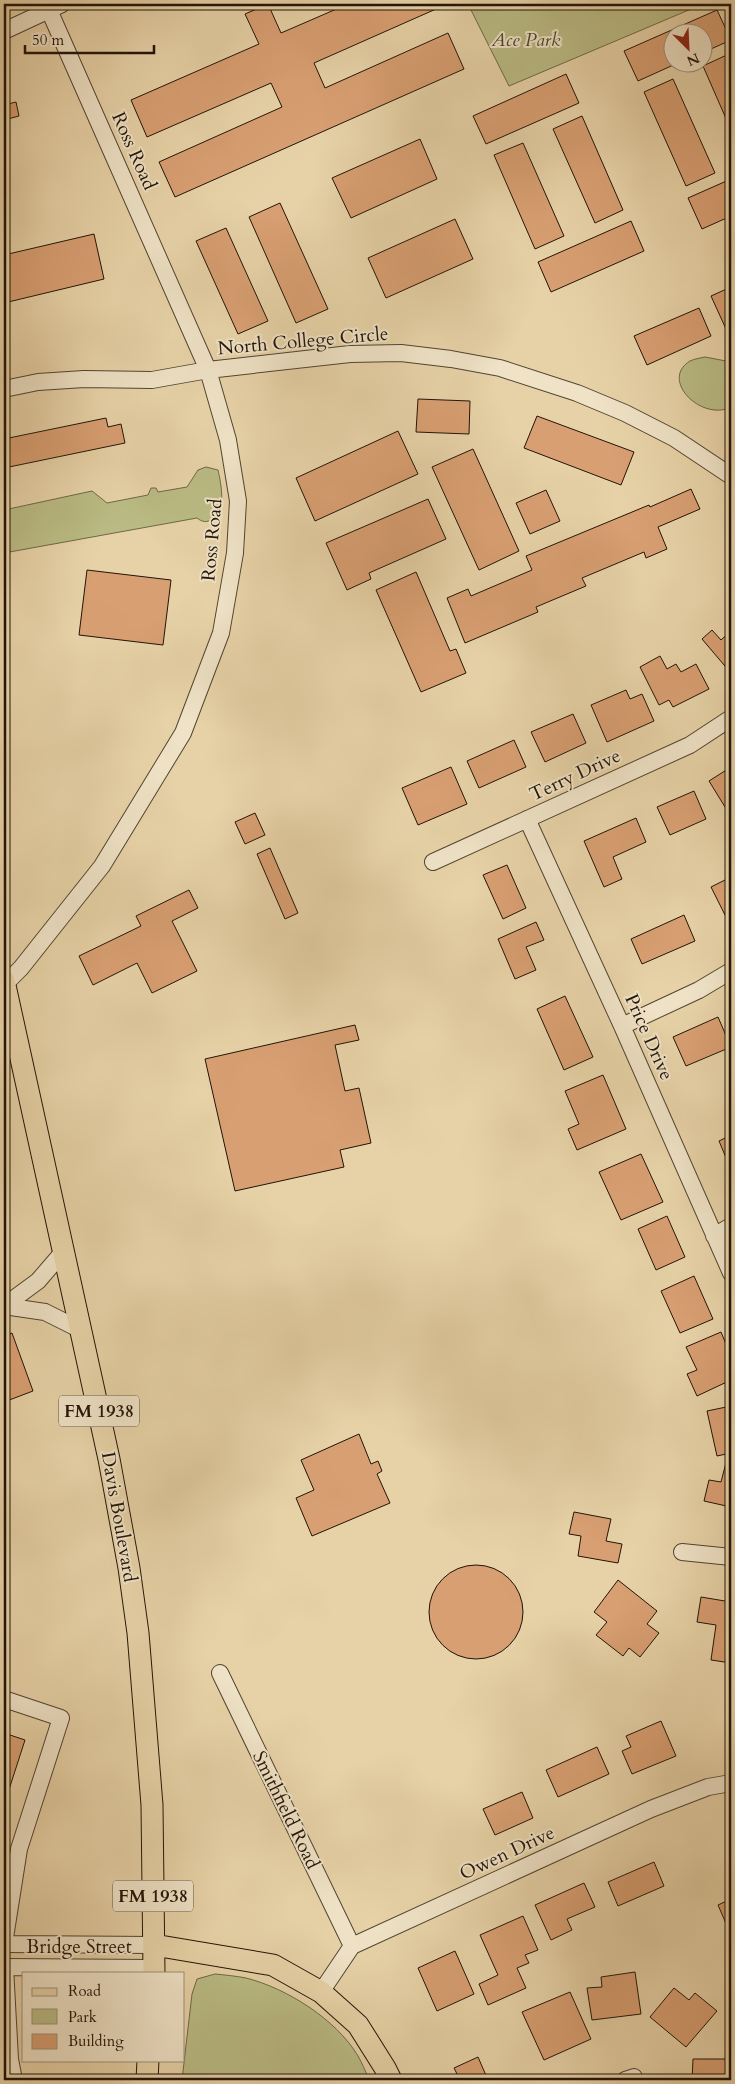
<svg xmlns="http://www.w3.org/2000/svg" width="735" height="2084" viewBox="0 0 735 2084" font-family="Cardo,serif">
	<rect width="100%" height="100%" fill="#e7d2a7"/>
	<filter id="stains"><feTurbulence type="fractalNoise" baseFrequency=".004" numOctaves="4"/><feColorMatrix values="0 0 0 0 .2 0 0 0 0 .09 0 0 0 0 .02 0 0 0 .5 -.17"/></filter>
	<radialGradient id="worn" r=".72"><stop offset=".6" stop-color="#630" stop-opacity="0"/><stop offset="1" stop-color="#630" stop-opacity=".3"/></radialGradient>
	<path fill="#babb84" stroke="#6e6846" d="M468,4h235l-194,82z
		M705,357l21,4 5,12v34c-29,15 -72,-27 -41,-46 4,-2 10,-3 15,-4z
		M206,467l12,3c3,14 9,41 -6,49 -5,4 -10,3 -15,-1l-193,35v-43l88,-19 15,12 41,-8 3,-7h5l2,4 29,-5 11,-17z
		M215,1974c10,1 21,2 31,4 40,10 90,41 112,78 4,7 8,16 11,24h-187l10,-86 5,-15z"/>
	<path fill="#d89f72" stroke="#211408" d="M268,4l13,29 67,-29h86l2,5 -122,54 11,25 123,-55 16,36 -289,128 -16,-35 123,-55 -11,-24 -124,54 -16,-37 128,-56 -14,-30z
		M717,10l14,30 -29,13v-21h-30v30h8l-42,19 -14,-30z
		M731,53v77l-28,-64z
		M566,74l13,29 -93,41 -13,-28z
		M673,79l42,94 -29,13 -42,-94z
		M16,102l3,14 -15,4v-15z
		M582,116l41,94 -28,13 -42,-94z
		M420,139l17,40 -86,39 -19,-40z
		M523,143l41,93 -29,13 -41,-94z
		M731,179v37l-29,13 -14,-31z
		M280,203l48,106 -32,14 -47,-106z
		M455,219l18,40 -87,39 -18,-40z
		M631,221l13,30 -93,41 -13,-30z
		M226,228l42,93 -30,13 -42,-93z
		M94,234l10,45 -100,24v-48z
		M731,287v53l-20,-44z
		M699,308l12,28 -64,29 -13,-29z
		M418,399l52,2 -1,33 -53,-2z
		M537,416l97,36 -13,33 -97,-37z
		M106,418l2,9 13,-3 4,19 -116,24 -5,-28z
		M398,431l20,43 -103,47 -19,-43z
		M473,449l46,102 -40,19 -47,-103z
		M691,489l9,20 -42,18 9,22 -21,9 -2,-6 -62,26 4,8 -50,21 2,5 -73,31 -18,-45 21,-9 3,7 61,-26 -6,-14 123,-51 1,2z
		M546,490l14,31 -30,13 -14,-31z
		M428,499l18,40 -77,34 2,6 -24,11 -21,-47z
		M87,570l84,10 -8,65 -84,-10z
		M416,572l34,79 6,-2 10,24 -45,19 -45,-102z
		M712,630l9,10 10,-9 -1,41 -28,-33z
		M660,656l7,13 9,-5 5,8 15,-8 13,25 -36,18 -4,-7 -10,5 -19,-38z
		M626,690l4,9 12,-5 12,27 -47,21 -16,-37z
		M573,714l13,29 -41,19 -14,-30z
		M514,740l12,27 -47,21 -12,-27z
		M451,767l16,37 -49,21 -16,-37z
		M731,767v37l-6,3 -16,-26z
		M694,791l12,28 -36,16 -13,-28z
		M255,813l10,22 -20,9 -10,-22z
		M636,818l10,24 -33,15 9,22 -18,8 -20,-46z
		M270,848l28,65 -13,6 -28,-65z
		M507,865l19,43 -23,11 -20,-44z
		M731,877v36l-6,2 -14,-28z
		M189,890l9,18 -26,13 25,50 -45,22 -15,-30 -44,22 -14,-29 62,-30 -5,-10z
		M684,915l11,26 -53,23 -11,-25z
		M536,922l8,18 -18,7 10,23 -21,9 -17,-40z
		M565,996l28,61 -29,13 -27,-61z
		M718,1017l13,30 -45,19 -13,-29z
		M355,1025l4,15 -24,5 10,46 14,-3 12,55 -31,7 4,17 -109,24 -30,-132z
		M603,1075l23,54 -49,21 -9,-21 11,-5 -14,-33z
		M731,1135v29l-2,1 -10,-24z
		M641,1154l22,48 -42,18 -22,-48z
		M667,1216l18,41 -29,13 -18,-41z
		M694,1276l19,43 -33,14 -19,-42z
		M721,1332l10,24v24l-34,16 -10,-22 10,-4 -11,-23z
		M12,1333l21,58 -29,11v-66z
		M731,1406v47l-14,3 -10,-45z
		M359,1434l12,30 7,-3 4,10 -5,3 13,29 -78,33 -16,-38 18,-8 -13,-30z
		M728,1455l3,1v51l-27,-6 5,-21 12,2z
		M574,1512l37,7 -5,22 16,3 -4,19 -40,-7 3,-20 -12,-2z
		M429 1612a47 47 0 1 1 94 0a47 47 0 1 1-94 0Z
		M618,1580l39,31 -10,13 12,9 -19,24 -11,-9 -6,8 -27,-21 11,-13 -13,-10z
		M701,1597l30,5v61l-20,-3 5,-35 -19,-3z
		M661,1721l15,35 -44,18 -10,-23 9,-4 -5,-11z
		M4,1733l21,7 -21,65z
		M597,1747l12,27 -51,23 -12,-27z
		M522,1792l11,26 -38,17 -12,-26z
		M654,1862l10,24 -46,20 -10,-24z
		M584,1883l11,24 -28,12 5,11 -21,10 -16,-35z
		M731,1899v36l-13,-30z
		M523,1916l15,34 -13,5 4,8 -12,5 9,20 -38,17 -9,-21 19,-9 -18,-40z
		M455,1951l19,43 -37,17 -19,-43z
		M635,1972l6,42 -49,6 -5,-32 15,-1 -1,-10z
		M674,1988l15,12 6,-7 22,18 -31,36 -36,-30z
		M570,1992l21,47 -47,21 -22,-48z
		M478,2057l10,23h-38l8,-4 -4,-8z
		M693,2059h38v21h-39z"/>
	<g fill="none" stroke-linecap="round" stroke-linejoin="round">
		<defs>
			<path id="minor" d="M4,31l58,-27
				M4,389l34,-7 46,-3 68,1 56,-10 142,-16 51,-1 50,6 49,9 77,25 48,20 49,25 57,38
				M527,819l95,207 109,247
				M433,862l257,-117 41,-27
				M5,984l16,-16 81,-102 81,-133 38,-100 14,-80 3,-52 -10,-61 -20,-70 -159,-360
				M622,1026l77,-36 32,-19
				M714,1236l17,-10
				M4,1306l41,6 36,18
				M4,1306l34,-25 25,-29
				M682,1552l49,5
				M220,1673l132,273
				M4,1699l57,19 -42,131 -15,95
				M4,1944l150,1
				M4,1967l150,1
				M5,1967l5,92 4,21
				M321,1992l31,-46 299,-137 57,-22 23,-4
				M625,2080l9,-3"/>
			<path id="major" d="M4,981l105,478 20,109 9,65 14,172 2,168
				M154,1945l119,20 48,27 37,33 27,43 6,12
				M147,2080l1,-20"/>
		</defs>
		<use href="#minor" stroke="#524430" stroke-width="18"/>
		<use href="#major" stroke="#211408" stroke-width="23"/>
		<use href="#minor" stroke="#efe2c6" stroke-width="16"/>
		<use href="#major" stroke="#e7d2a7" stroke-width="21"/>
	</g>
	<g text-anchor="middle" dominant-baseline="central" stroke-width="4" stroke-linejoin="round" paint-order="stroke">
		<g fill="#efe2c6" stroke="#5f5241" stroke-width="1">
			<rect x="59" y="1395.5" width="80" height="31" rx="4"/>
			<rect x="113" y="1880.5" width="80" height="31" rx="4"/>
		</g>
		<g font-size="18" font-weight="bold" fill="#211408">
			<text x="99" y="1411">FM 1938</text>
			<text x="153" y="1896">FM 1938</text>
		</g>
		<g font-size="19" font-style="italic" fill="#4f462d" stroke="#efe2c6">
			<text x="526" y="40">Ace Park</text>
		</g>
		<g font-size="19" fill="#211408" stroke="#efe2c6">
			<text transform="translate(134 151) rotate(66)">Ross Road</text>
			<text transform="translate(303 341) rotate(-5)">North College Circle</text>
			<text transform="translate(212 540) rotate(-85)">Ross Road</text>
			<text transform="translate(575 775) rotate(-25)">Terry Drive</text>
			<text transform="translate(649 1037) rotate(66)">Price Drive</text>
			<text transform="translate(119 1517) rotate(80)">Davis Boulevard</text>
			<text transform="translate(286 1810) rotate(64)">Smithfield Road</text>
			<text transform="translate(507 1853) rotate(-25)">Owen Drive</text>
			<text x="79" y="1947">Bridge Street</text>
		</g>
	</g>
	<rect width="735" height="2084" fill="none" stroke="#e7d2a7" stroke-width="20"/>
	<rect x="5" y="5" width="725" height="2074" fill="none" stroke="#211408" stroke-width="2.5"/>
	<rect x="10" y="10" width="715" height="2064" fill="none" stroke="#211408"/>
	<rect x="22" y="1972" width="162" height="90" fill="#efe2c6" stroke="#9d907a"/>
	<rect x="32" y="1988" width="25" height="8" fill="#e7d2a7" stroke="#9d907a"/>
	<text x="68" y="1996" font-size="15" fill="#211408">Road</text>
	<rect x="32" y="2009" width="25" height="15" fill="#babb84" stroke="#9d907a"/>
	<text x="68" y="2022" font-size="15" fill="#211408">Park</text>
	<rect x="32" y="2034" width="25" height="15" fill="#d89f72" stroke="#9d907a"/>
	<text x="68" y="2046" font-size="15" fill="#211408">Building</text>
	<g transform="translate(688 48) rotate(156)"><circle r="24" fill="#efe2c6" stroke="#9d907a"/>
	<path d="M0-4L9 19L0 12L-9 19Z" fill="#8f2418"/>
	<text y="-8" font-size="14" font-weight="bold" text-anchor="middle" fill="#211408">N</text>
	</g>
	<path d="M25 45v8h129v-8" fill="none" stroke="#211408" stroke-width="2.5"/>
	<text x="32" y="45" font-size="15" fill="#211408" stroke="#efe2c6" stroke-width="4" paint-order="stroke">50 m</text>
	<rect width="100%" height="100%" filter="url(#stains)"/>
	<rect width="100%" height="100%" fill="url(#worn)"/>
</svg>
